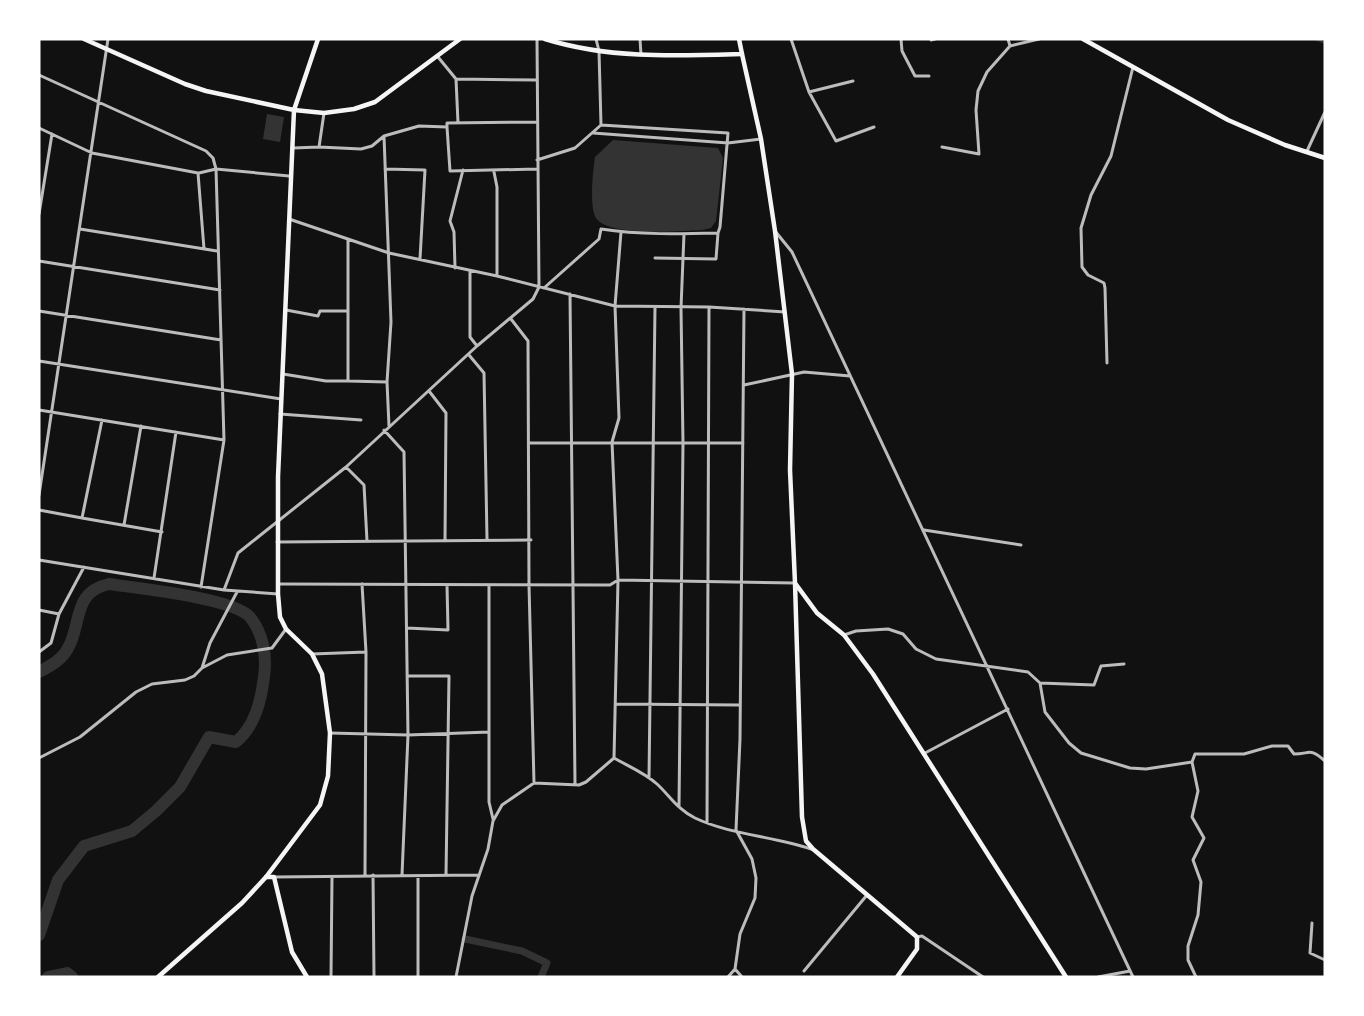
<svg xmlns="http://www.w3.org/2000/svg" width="1364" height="1016" viewBox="0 0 1364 1016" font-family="'Source Sans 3',sans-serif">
	<rect width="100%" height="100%" fill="#111"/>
	<path fill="#333" d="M267,114l17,3 -4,25 -17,-3z
		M613,140l105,8 5,10 -7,63 -5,7 -9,2c-22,1 -94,7 -106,-12 -7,-11 -3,-48 -1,-61z"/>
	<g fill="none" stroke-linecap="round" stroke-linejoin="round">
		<path stroke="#333" stroke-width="2" d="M1315,39l10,4"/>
		<path stroke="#333" stroke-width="7" d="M465,939l57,12 25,12 -6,14"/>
		<path stroke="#333" stroke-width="12" d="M39,672c11,-6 23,-12 29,-24 14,-24 4,-56 41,-64 27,4 125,14 141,33 13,16 17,39 14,60 -3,24 -9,49 -28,65l-27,-5 -29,50 -24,24 -24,20 -48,15 -26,34 -19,55
			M48,977l19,-4 5,4"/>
		<path stroke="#bcbcbc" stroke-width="3" d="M640,39l1,16
			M791,39l18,53 27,49 38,-14
			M901,39l1,12 13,25h14
			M1008,39l2,7
			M931,40l4,-1
			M438,57l18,22 2,44
			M39,75l167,76 7,7 3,11 8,271 -23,147
			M456,79l81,1
			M809,92l44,-11
			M447,127l3,44 87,-2
			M39,128l53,25 106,20 6,76
			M593,133l135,10 33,-4
			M384,136l7,186 -4,60 2,44
			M319,147l42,2 11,-3 12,-10 35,-10 28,1v-4l90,-1
			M942,147l37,7 -3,-44 2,-19 9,-19 23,-26 29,-7
			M293,148l26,-1 5,-34
			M1307,151l18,-39
			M537,160l38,-12 26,-23 -2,-74 -3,-12
			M385,169l40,1 -5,89
			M494,172l3,15v89
			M199,173l17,-4 73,7
			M39,214l13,-80
			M289,219l100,34 108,23 118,30 94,1 76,5
			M80,229l137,22
			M775,231l17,21 341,725
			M348,240v141l39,1
			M655,258l61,1 2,-26
			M39,261l181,29
			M455,268l-1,-36 -4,-11 13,-51
			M470,271v66l7,9
			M544,288l55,-49 2,-10c39,6 78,5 117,4l2,-6 8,-94 -127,-8
			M570,294l5,490
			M286,310l32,6 2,-5h28
			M39,311l182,29
			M511,319l17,22 1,244 5,198
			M469,355l15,18 3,166
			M39,361l242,38
			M1107,363l-2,-75 -1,-5 -16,-8 -6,-8 -1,-39 10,-33 20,-39 22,-89
			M283,374l43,7h22
			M744,385l60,-13 46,4
			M429,391l17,22 -1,128
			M39,410l185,30
			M280,414l81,6
			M102,420l-20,98 80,14
			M384,430l20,22 4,283 -6,140
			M530,443h213
			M346,467l18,18 3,56
			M39,495l69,-456
			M39,510l43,8
			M124,525l17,-99
			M924,530l97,15
			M277,542l254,-2
			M39,560l185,30 14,-37 108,-86 131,-121 56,-47 6,-12 -2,-248
			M154,578l22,-146
			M279,584l331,1 8,-5 177,3
			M362,584l4,68 -1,223
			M489,585v217l4,17
			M224,590l54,4
			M39,610l20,4
			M407,628l41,2 -1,-45
			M844,635l12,-4 32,-2 15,5 13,15 20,10 92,13 12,11 54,2 7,-19 23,-2
			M39,652l12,-9 8,-29 25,-47
			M312,654l54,-2
			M202,668l8,-25 27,-51
			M407,676h42l-3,199
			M1040,683l5,29 24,31 12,10 49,15 16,1 46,-7 3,-8h49l28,-8h16l6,8c17,0 15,-7 31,7
			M616,704l123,1
			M330,733l78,2 81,-3
			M925,753l83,-44
			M39,758l41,-21 56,-45 16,-8 33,-4 9,-4 8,-8 25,-13 45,-7 14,-19
			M614,758c14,8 31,15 43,26 13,12 20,25 38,34 36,17 78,18 116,31
			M1192,762l6,29 -6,26 12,21 -11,22 8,22 -3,33 -10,31v14l8,17
			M649,778l6,-471
			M679,807l4,-364 -2,-135 3,-74
			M707,823l2,-516
			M373,875l1,102
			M418,876v101
			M274,877l205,-2
			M1312,923l-2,30 15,7
			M917,937l5,-1 61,41
			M804,971l63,-76
			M331,977l1,-100
			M456,977l16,-81 16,-47 5,-28 9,-16 32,-22 45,2 7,-3 28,-24 4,-178 -6,-138 7,-24 -4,-112 6,-74
			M728,977l7,-8
			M742,977l-7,-8 5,-35 15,-36 1,-20 -4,-19 -16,-29 4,-91 4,-430
			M1098,977l32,-6"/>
		<path stroke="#f5f5f5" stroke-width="4.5" d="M1083,39l145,81 57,25 40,13
			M742,54l19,85 14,92 17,143 -2,96 5,113 22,30 27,22 29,39 193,303
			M294,110l24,-71
			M795,583l7,234 4,24 7,8 104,88v12l-20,28
			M266,877h8l18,75 15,25"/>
		<path stroke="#f5f5f5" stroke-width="4.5" d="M84,39l101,45 21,7 88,19 30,3 30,-4 21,-7 85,-63
			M545,39c64,20 131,17 197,15l-3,-15
			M158,977l84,-74 24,-26 54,-72 8,-29 2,-43 -8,-59 -10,-20 -26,-25 -6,-12 -2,-23v-117l16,-367"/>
	</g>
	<rect width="1364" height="1016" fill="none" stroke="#ffffff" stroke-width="81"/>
</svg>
